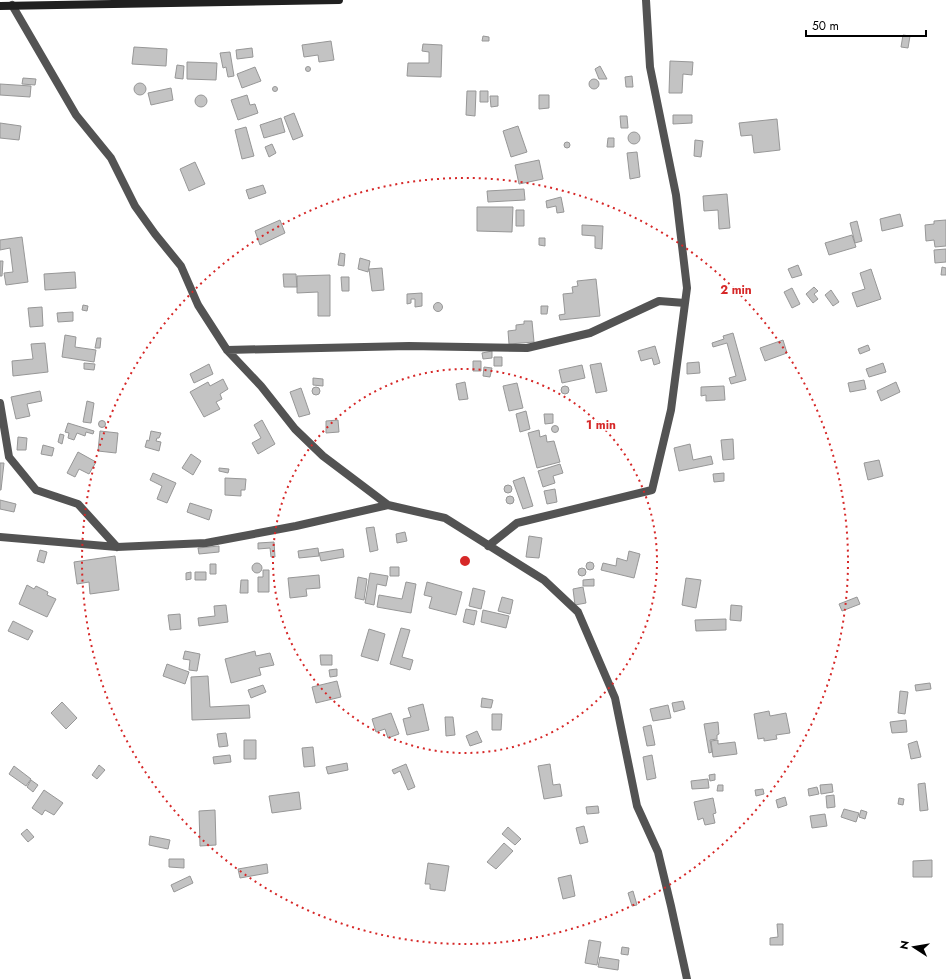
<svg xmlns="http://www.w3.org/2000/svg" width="946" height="979" viewBox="0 0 946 979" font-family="Jost,sans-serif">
	<rect width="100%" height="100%" fill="#fff"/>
	<path fill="#c3c3c3" stroke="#979797" d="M903,35l7,1 -2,12 -7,-1z
		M483,36l6,1v4h-7z
		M331,41l3,19 -15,2 -1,-7 -14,2 -2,-12z
		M423,44l19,1 -1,32 -34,-1 1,-13h21v-11l-7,-1z
		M134,47l33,2 -1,17 -34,-2z
		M252,48l1,9 -16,2 -1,-9z
		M230,52l4,24 -6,1 -2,-10 -3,1 -3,-15z
		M670,61l23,1 -1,13 -9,-1 -1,19h-13z
		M187,62l30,1 -1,17 -29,-1z
		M177,65l7,1 -1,13 -8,-1z
		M600,66l7,13h-8l-4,-10z
		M305.5 69a2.5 2.5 0 1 1 5 0a2.5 2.5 0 1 1-5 0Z
		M255,67l6,14 -19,7 -5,-14z
		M632,76l1,11h-7l-1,-10z
		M23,78l13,1 -1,6 -13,-1z
		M589 84a5 5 0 1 1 10 0a5 5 0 1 1-10 0Z
		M134 89a6 6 0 1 1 12 0a6 6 0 1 1-12 0Z
		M0,84l31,2 -1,11 -30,-2z
		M272.5 89a2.5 2.5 0 1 1 5 0a2.5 2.5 0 1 1-5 0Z
		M171,88l2,12 -22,5 -3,-12z
		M467,91h9l-1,25 -9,-1z
		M480,91h8v11h-8z
		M247,95l3,10 5,-1 3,9 -20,7 -7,-20z
		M539,95h10v13l-10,1z
		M195 101a6 6 0 1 1 12 0a6 6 0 1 1-12 0Z
		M490,96h8v10l-7,1z
		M294,113l9,23 -10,4 -9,-23z
		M673,115h19v8l-19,1z
		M620,116h7l1,12h-7z
		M281,118l4,14 -21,6 -4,-13z
		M777,119l3,31 -26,3 -2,-18 -11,1 -2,-13z
		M0,123l21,3 -2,14 -19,-2z
		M518,126l9,26 -16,5 -8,-26z
		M246,127l8,29 -12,3 -7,-29z
		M628 138a6 6 0 1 1 12 0a6 6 0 1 1-12 0Z
		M608,138h6v9h-7z
		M695,140l8,1 -2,16 -7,-1z
		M564 145a3 3 0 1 1 6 0a3 3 0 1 1-6 0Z
		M272,144l4,9 -7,4 -4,-10z
		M637,152l3,25 -10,2 -3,-26z
		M539,160l4,19 -24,5 -4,-19z
		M195,162l10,22 -16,7 -9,-22z
		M263,185l3,8 -17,6 -3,-9z
		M524,189l1,11 -37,2 -1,-11z
		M727,194l3,34 -11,1 -1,-19 -14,1 -1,-15z
		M561,197l3,15 -7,1 -1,-7 -9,2 -1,-7z
		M477,207h36l-1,25 -35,-1z
		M516,210h8v16h-8z
		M900,214l3,12 -21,5 -2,-12z
		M280,220l5,13 -25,12 -5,-14z
		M946,220v26l-11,1 -1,-7 -8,1 -1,-16 9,-1v-3z
		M857,221l5,20 -7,2 -5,-20z
		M582,225l21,1 -1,23 -7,-1v-12l-13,-1z
		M852,235l4,12 -27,8 -4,-12z
		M22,237l6,45 -22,3 -2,-12 9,-1 -3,-24 -10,2v-10z
		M539,238h6v8l-6,-1z
		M946,249v13l-11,1 -1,-13z
		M340,253l5,1 -1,12 -6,-1z
		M360,258l10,3 -2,11 -10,-3z
		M0,261h3l-1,15h-2z
		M798,265l4,10 -10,3 -4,-9z
		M942,267l4,1v7h-5z
		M382,268l2,22 -12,1 -3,-22z
		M871,269l10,30 -24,8 -5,-14 13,-4 -5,-16z
		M75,272l1,16 -31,2 -1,-16z
		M283,274h13l1,13h-13z
		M330,275v41h-12v-24l-21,1v-17z
		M341,277h8v14h-7z
		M596,279l4,37 -40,4 -1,-5 6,-1 -2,-20 10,-1 -1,-6 6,-1 -1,-5z
		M814,287l4,4 -4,3 4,5 -5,4 -7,-9z
		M792,288l8,16 -8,4 -8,-16z
		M831,290l8,12 -6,4 -8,-11z
		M422,293v13l-7,1v-8h-4v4l-4,1v-10z
		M433.5 307a4.5 4.5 0 1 1 9 0a4.5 4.5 0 1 1-9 0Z
		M83,305l5,1 -1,5 -5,-1z
		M541,306h7l-1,8h-6z
		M42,307l1,19 -13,1 -2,-19z
		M73,312v9l-15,1 -1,-9z
		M524,321h8l2,21 -25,2 -1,-13 8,-1v-5l8,-1z
		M733,333l13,47 -15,4 -2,-6 7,-2 -9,-33 -14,4 -1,-4 12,-4 -1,-3z
		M65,335l11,2 -1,10 21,3 -2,12 -32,-5z
		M97,338h4l-1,10h-5z
		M783,340l4,13 -22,8 -5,-13z
		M45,343l3,29 -35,4 -1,-15 21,-2 -2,-15z
		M868,345l2,5 -10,4 -2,-5z
		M655,346l5,17 -6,2 -2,-7 -11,3 -3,-10z
		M492,351v7l-9,1 -1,-6z
		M494,357h8v9h-8z
		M473,361h8v10h-8z
		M699,362l1,11 -13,1v-11z
		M84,363l11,1 -1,6 -10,-1z
		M601,363l6,28 -11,2 -6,-28z
		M883,363l3,9 -17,5 -3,-8z
		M209,364l4,10 -19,9 -4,-9z
		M582,365l3,13 -23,5 -3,-13z
		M484,367l8,1 -2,9 -7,-1z
		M313,378l10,1v7l-10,-1z
		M223,379l5,10 -8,5 2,5 -6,3 4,7 -16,8 -14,-25 18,-10 2,4z
		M864,380l2,9 -16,3 -2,-9z
		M465,382l3,17 -9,1 -3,-16z
		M896,382l4,10 -19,9 -4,-10z
		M517,383l6,25 -14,3 -6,-25z
		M561 390a4 4 0 1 1 8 0a4 4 0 1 1-8 0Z
		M724,386l1,14 -19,1v-6l-5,1v-9z
		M312 391a4 4 0 1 1 8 0a4 4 0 1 1-8 0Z
		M301,388l9,26 -11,3 -9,-25z
		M40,391l2,10 -15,3 3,12 -14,3 -5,-22z
		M87,401l7,2 -3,20 -8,-1z
		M526,411l4,18 -10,3 -4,-18z
		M544,414h9v9l-8,1z
		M262,420l13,24 -17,10 -6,-11 9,-5 -7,-13z
		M338,420l1,12 -13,1v-12z
		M98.5 424a3.5 3.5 0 1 1 7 0a3.5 3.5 0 1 1-7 0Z
		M68,423l26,8 -1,3 -7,-2 -1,4 -8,-3 -3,7 -6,-2 1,-5 -4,-1z
		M551.5 429a3.5 3.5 0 1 1 7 0a3.5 3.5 0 1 1-7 0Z
		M539,430l1,7 6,-2 1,7 7,-1 6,21 -23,6 -9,-35z
		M100,431l18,2 -2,20 -18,-2z
		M151,431l10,2 -2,5h-2l-1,3 5,1 -2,9 -14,-4 2,-7 2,1z
		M60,434l4,1 -2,9 -4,-2z
		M18,437l9,1 -1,12h-9z
		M733,439l1,20 -11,1 -2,-20z
		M690,444l3,16 18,-4 2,8 -34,7 -5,-23z
		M43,445l11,3 -2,8 -11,-2z
		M78,452l18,10 -7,12 -10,-5 -4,8 -8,-4z
		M191,454l10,7 -8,14 -11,-7z
		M879,460l4,16 -15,4 -4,-17z
		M0,463h4l-3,27h-1z
		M560,464l3,9 -10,3 2,7 -12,4 -5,-16z
		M219,468l10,1 -1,4 -9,-2z
		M153,473l23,10 -9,20 -10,-4 5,-13 -12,-6z
		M724,473v8l-10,1 -1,-8z
		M524,477l9,29 -10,3 -10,-28z
		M225,478l21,1 -1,11h-4v6l-16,-1z
		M504 489a4 4 0 1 1 8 0a4 4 0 1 1-8 0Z
		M555,489l2,13 -10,2 -3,-13z
		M506 500a4 4 0 1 1 8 0a4 4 0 1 1-8 0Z
		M0,500l16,4 -2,8 -14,-3z
		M190,503l22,7 -3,10 -22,-8z
		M374,527l4,23 -8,2 -4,-24z
		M405,532l2,9 -10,2 -1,-9z
		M529,536l13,2 -3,20 -13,-1z
		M274,542l1,15h-4l-1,-9 -12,1v-6z
		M219,546v6l-20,2 -1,-6z
		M318,548l1,8 -20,2 -1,-7z
		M343,549l1,8 -23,4 -2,-8z
		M40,550l7,2 -3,11 -7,-2z
		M629,551l11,3 -6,24 -33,-8 2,-7 13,3 1,-8 10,3z
		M115,556l4,34 -29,4 -1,-12 -12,2 -3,-22z
		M586 566a4 4 0 1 1 8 0a4 4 0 1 1-8 0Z
		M252 568a5 5 0 1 1 10 0a5 5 0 1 1-10 0Z
		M210,564h6v10h-6z
		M390,567h9v9h-9z
		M578 572a4 4 0 1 1 8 0a4 4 0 1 1-8 0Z
		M263,570h6v22h-11v-15h5z
		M191,572v7l-5,1v-7z
		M195,572h11v8h-11z
		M370,573l18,3 -2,10 -9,-2 -3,21 -9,-2z
		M319,575l1,13 -14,1 1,7 -17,2 -2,-20z
		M358,577l9,2 -3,21 -9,-2z
		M686,578l15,2 -5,28 -14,-3z
		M594,579v7h-11v-6z
		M241,580h7v13h-8z
		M406,582l10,2 -5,29 -34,-6 2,-12 23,4z
		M427,582l35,10 -6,23 -27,-7 3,-11 -8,-2z
		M27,585l7,4 2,-3 12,6 -1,3 9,4 -9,18 -28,-13z
		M583,587l3,16 -11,2 -2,-16z
		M473,588l12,3 -4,18 -12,-3z
		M502,597l11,3 -3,14 -12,-3z
		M857,597l3,7 -18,7 -3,-7z
		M226,605l2,17 -29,4 -1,-8 17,-2 -1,-10z
		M731,605l11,1 -1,15 -11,-1z
		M466,609l11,2 -3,14 -11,-3z
		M483,610l26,6 -3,12 -25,-6z
		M180,614l1,15 -11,1 -2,-15z
		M726,619v11l-30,1 -1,-11z
		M13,621l20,10 -5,9 -20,-9z
		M401,628l9,2 -8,27 11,3 -3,10 -20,-6z
		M369,629l16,5 -7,27 -17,-5z
		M185,651l15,3 -3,17 -8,-1 1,-10 -7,-1z
		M255,651l1,5 14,-3 4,12 -15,3 2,7 -30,8 -6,-24z
		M320,655h12v10h-11z
		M167,664l22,8 -4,12 -22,-8z
		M337,669v7l-7,1 -1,-7z
		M208,676l2,31 39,-2 1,13 -58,2 -1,-43z
		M337,681l4,16 -25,6 -4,-16z
		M930,683l1,6 -15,2 -1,-6z
		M263,685l3,7 -15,6 -3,-8z
		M900,691l8,1 -3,22 -7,-1z
		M482,698l11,2 -2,8 -10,-1z
		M683,701l2,8 -11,3 -2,-9z
		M62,702l15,16 -11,11 -15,-16z
		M423,704l6,26 -22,5 -4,-16 8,-2 -3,-9z
		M668,705l3,13 -18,3 -3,-12z
		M769,711l1,5 16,-3 4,20 -14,2 1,4 -13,2v-3l-6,1 -4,-25z
		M391,713l8,21 -11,4 -3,-9 -9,3 -4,-13z
		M492,714h10l-1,16h-9z
		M445,717h8l2,18 -9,1z
		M906,720l1,12 -15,1 -2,-11z
		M718,722l1,12 -2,1v4l-7,1 2,12 -3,1 -5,-29z
		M651,725l4,20 -8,1 -4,-19z
		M477,731l5,11 -12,4 -4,-10z
		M226,733l2,13 -9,1 -2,-13z
		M244,740h12v19h-12z
		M718,740v4l17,-2 2,12 -24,3 -2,-16z
		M917,741l4,16 -10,2 -3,-15z
		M313,747l2,19 -11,1 -2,-19z
		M230,755l1,7 -17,2 -1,-7z
		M652,755l4,23 -9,2 -4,-23z
		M347,763l1,7 -20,4 -2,-7z
		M406,764l9,23 -7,3 -8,-19 -6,3 -2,-4z
		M550,764l3,21 7,-1 2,12 -18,3 -6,-33z
		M99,765l6,5 -8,9 -5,-4z
		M14,766l17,13 -5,7 -17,-12z
		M715,774v6l-5,1 -1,-6z
		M708,779l1,9 -17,1 -1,-8z
		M31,780l7,5 -5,7 -6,-5z
		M925,783l3,27 -8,1 -2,-27z
		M832,784l1,8 -12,2 -1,-9z
		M718,785h5v6h-6z
		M817,787l2,7 -10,2 -1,-7z
		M763,789l1,5 -8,2 -1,-6z
		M44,790l19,13 -9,12 -9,-5 -3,5 -10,-7z
		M299,792l2,17 -29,4 -3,-17z
		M834,795l1,12 -8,1 -1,-12z
		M785,797l2,8 -9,3 -2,-8z
		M713,798l3,15 -3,1 2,9 -10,2 -2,-7 -5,2 -4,-18z
		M899,798l5,1 -1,6 -5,-1z
		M598,806l1,7 -12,1 -1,-7z
		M844,809l15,4 -3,9 -15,-5z
		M215,810l1,35 -16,1 -1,-35z
		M861,810l6,2 -2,7 -6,-2z
		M825,814l2,12 -15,2 -2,-12z
		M584,826l4,16 -8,2 -4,-16z
		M508,827l13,12 -6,6 -13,-11z
		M27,829l7,8 -6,5 -7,-8z
		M150,836l20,4 -2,9 -19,-4z
		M504,843l9,8 -17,18 -9,-7z
		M169,859h15v9l-15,-1z
		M932,860v17h-19v-16z
		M428,863l21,3 -4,25 -15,-2v-5h-5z
		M267,864l1,9 -28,5 -2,-9z
		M571,875l4,21 -12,3 -5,-21z
		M190,876l3,7 -19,9 -3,-7z
		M633,891l4,14 -5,1 -4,-13z
		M777,924h6v21h-13v-7l8,-1z
		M589,940l12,2 -4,23 -12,-2z
		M622,947l7,1 -1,7 -7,-1z
		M600,957l19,3 -1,10 -20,-3z"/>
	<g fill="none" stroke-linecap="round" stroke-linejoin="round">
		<path stroke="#535353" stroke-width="8" d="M12,5l64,110 35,43 24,48 20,28 26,32 17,39 29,45 34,36 34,43 28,27 65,49 57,13 99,62 34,32 37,86 22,108 21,46 13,54 16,73
			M227,350l182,-4 118,2 63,-15 69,-32 26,2
			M0,403l9,54 27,33 42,14 39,43
			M0,537l117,10 89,-4 90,-17 92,-21
			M488,546l29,-23 135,-33 19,-80 16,-122 -11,-93 -26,-128 -4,-67"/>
		<path stroke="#202020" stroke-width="8" d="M0,6l339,-6"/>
	</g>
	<g fill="none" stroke="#d62828" stroke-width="2" stroke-dasharray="2 4">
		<circle cx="465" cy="561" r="192"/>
		<circle cx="465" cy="561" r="383"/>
	</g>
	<circle cx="465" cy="561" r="6" fill="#d62828" stroke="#fff" stroke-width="2"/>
	<g font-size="12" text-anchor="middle" font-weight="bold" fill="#d62828" stroke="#fff" stroke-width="3.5" stroke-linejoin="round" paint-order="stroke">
		<text x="736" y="294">2 min</text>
		<text x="601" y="429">1 min</text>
	</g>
	<g transform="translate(914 947) rotate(282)" stroke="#ffffff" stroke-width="3" paint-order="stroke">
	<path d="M0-3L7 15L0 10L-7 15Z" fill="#000000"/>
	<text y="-6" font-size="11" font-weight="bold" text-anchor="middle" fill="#000000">N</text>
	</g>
	<path d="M806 30v6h120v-6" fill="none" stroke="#000000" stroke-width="2"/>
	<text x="812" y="30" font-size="12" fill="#000000" stroke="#ffffff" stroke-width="3" paint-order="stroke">50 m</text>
</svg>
